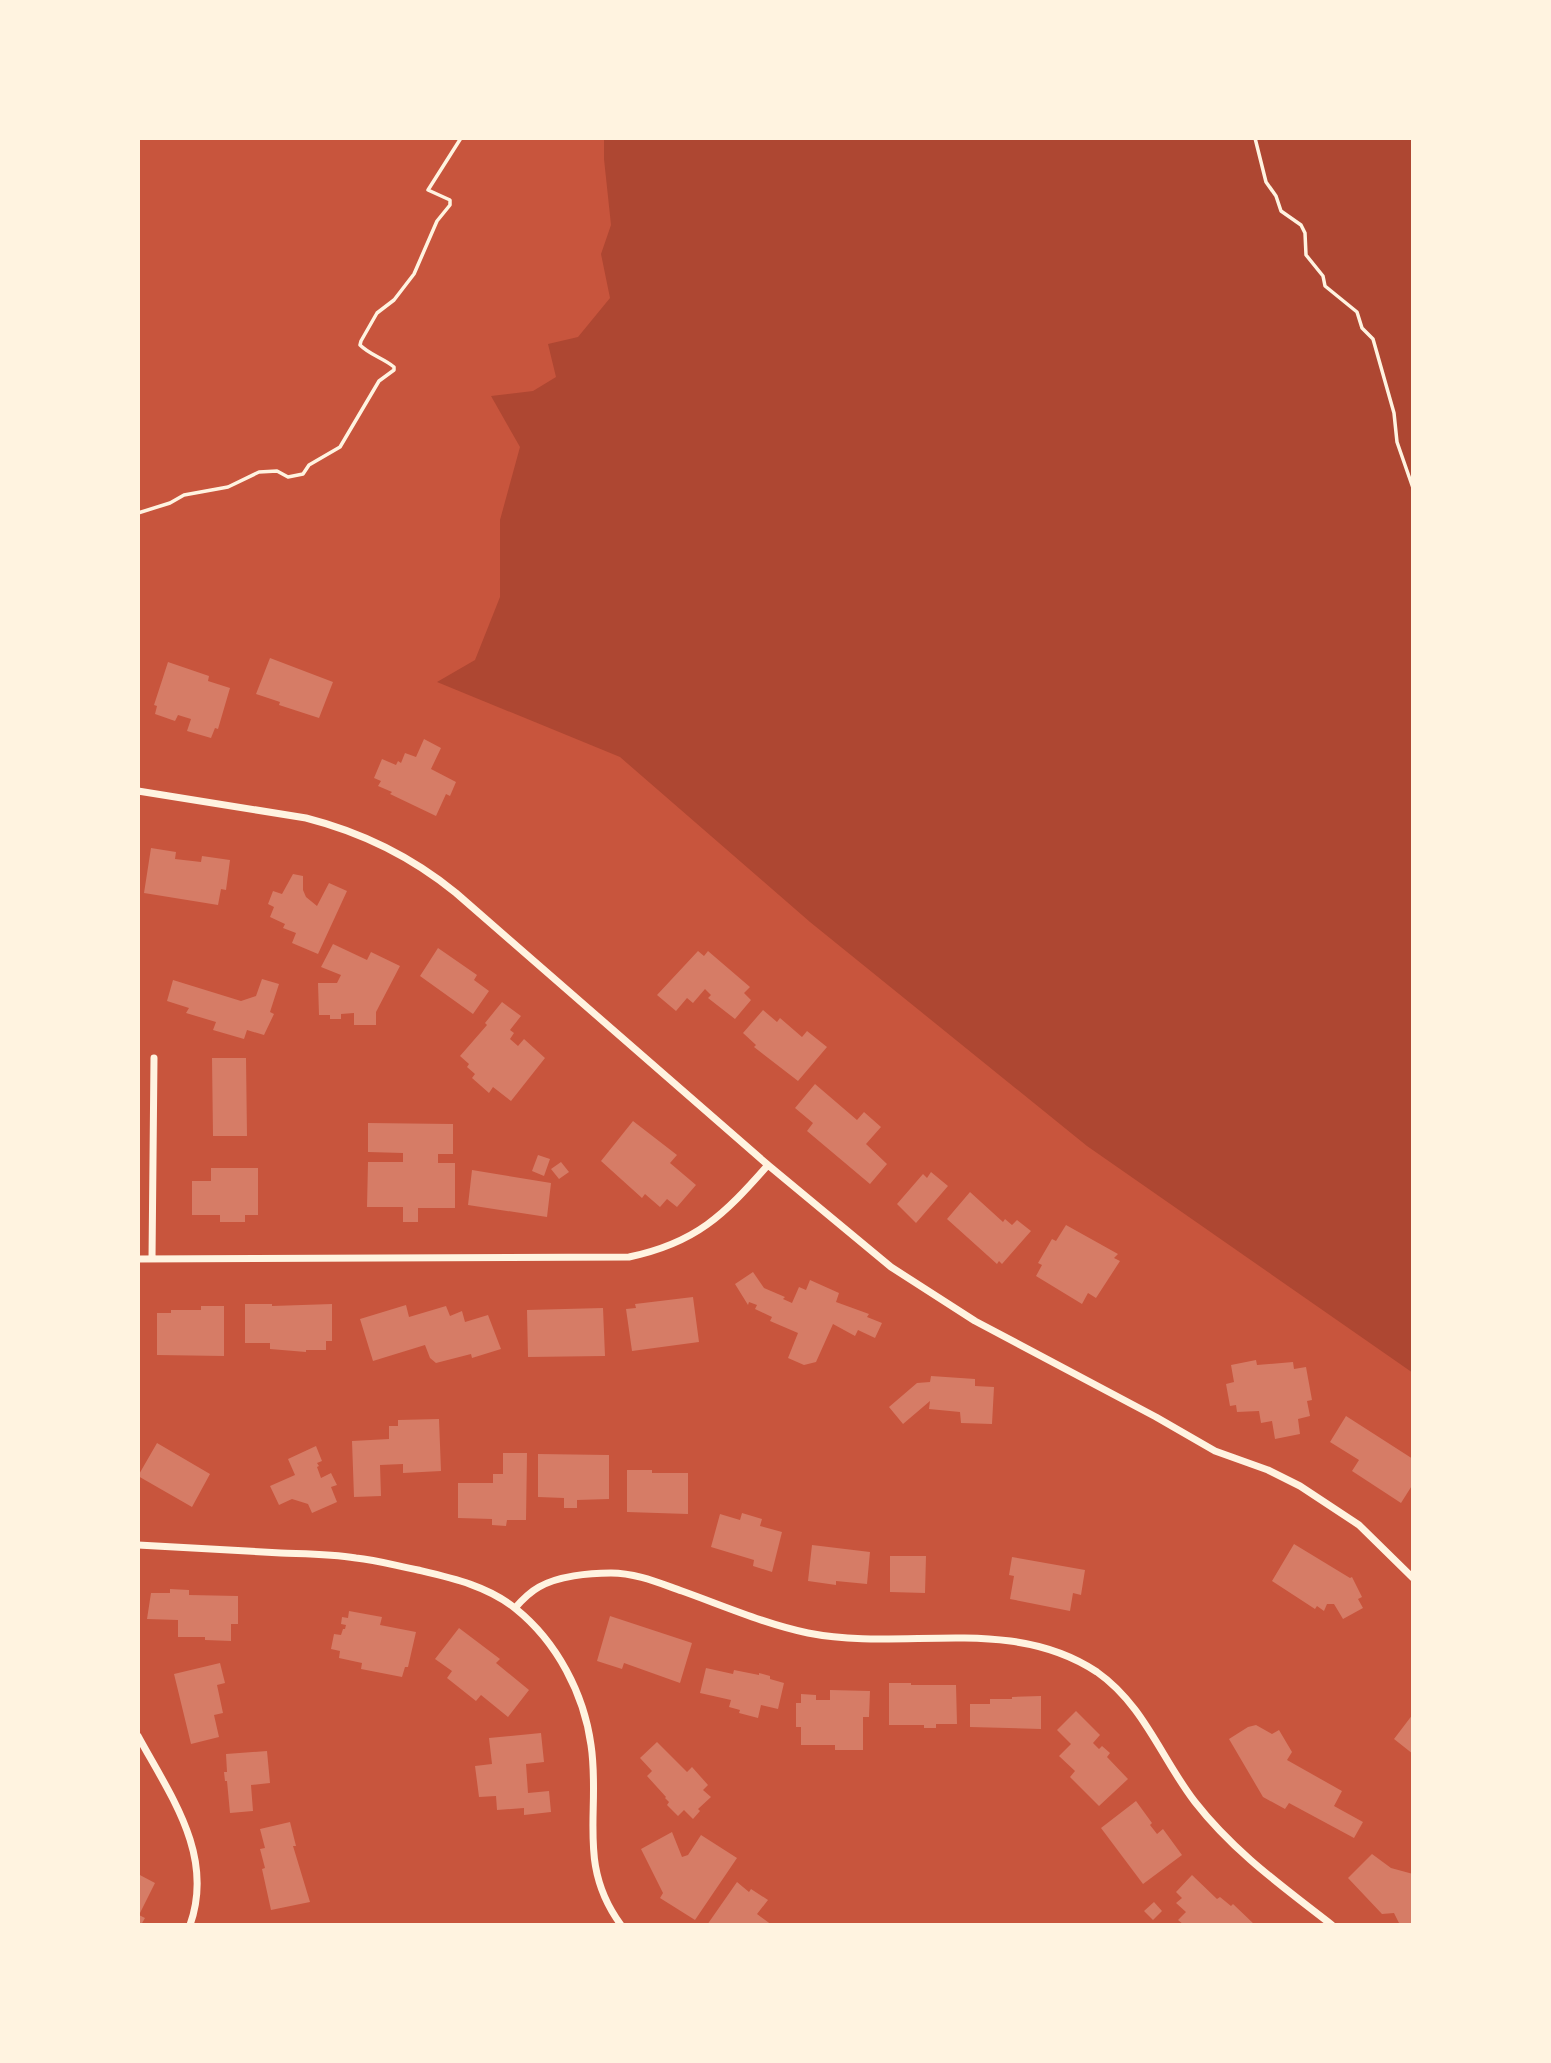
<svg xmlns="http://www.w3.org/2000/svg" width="1551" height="2063" viewBox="0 0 1551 2063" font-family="'Alegreya Sans',sans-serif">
	<rect width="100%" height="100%" fill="#c8553d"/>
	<path fill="#ae4732" d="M604,138h809v1235l-326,-227 -277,-224 -190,-165 -183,-75 38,-22 25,-63v-77l20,-73 -29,-51 42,-5 23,-14 -8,-33 30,-7 32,-39 -9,-44 10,-29 -7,-66z"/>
	<path fill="#d67c66" d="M270,658l63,24 -14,36 -40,-13 1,-3 -24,-8z
		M168,662l41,14 -1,5 22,7 -12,41 -3,-1 -4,10 -24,-7 4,-12 -13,-4 -3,6 -20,-7 2,-8 -3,-1z
		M424,739l17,9 -10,21 25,13 -6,14 -4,-2 -10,22 -46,-22 2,-2 -14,-6 3,-5 -7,-3 8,-19 14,6 2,-4 3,2 4,-10 11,4z
		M151,848l25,4 -1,7 26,3 1,-6 28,4 -4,30 -5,-1 -3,16 -74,-12z
		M293,874l10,2v14l3,7 11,9 12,-23 18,8 -29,63 -26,-11 4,-10 -13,-5 2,-4 -15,-7 4,-10 -6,-3 5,-13 9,3z
		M333,944l34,16 4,-8 29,14 -24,46v13h-22v-12l-13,1v5h-11v-4h-11l-1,-32h19l4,-8 -20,-8z
		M438,948l39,27 -3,5 15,11 -16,23 -53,-38z
		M698,951l6,5 4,-5 42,36 -6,6 7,7 -16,19 -27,-21 3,-3 -6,-6 -12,14 -6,-5 -11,13 -19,-16z
		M262,979l17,5 -9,28 4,2 -10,21 -17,-5 -3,9 -31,-9 3,-8 -30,-9 3,-5 -22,-7 6,-21 68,21 15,-5z
		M502,1002l19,14 -11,14 4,3 -4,6 8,7 6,-7 21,19 -34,43 -18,-14 -4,6 -17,-15 3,-4 -8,-7 2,-3 -9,-8 27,-31 -2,-2z
		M763,1010l14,12 3,-4 22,19 5,-6 20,16 -29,34 -44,-34 2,-2 -13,-12z
		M212,1058h34l1,78h-34z
		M815,1084l42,36 7,-8 17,15 -15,17 21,20 -17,20 -63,-53 6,-8 -18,-15z
		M633,1121l44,34 -7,8 26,22 -19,22 -10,-8 -7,8 -15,-13 -3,4 -41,-37z
		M368,1123l85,1v30h-15v9h17v45h-37v14h-15v-15h-36l1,-45h35v-9l-35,-1z
		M538,1155l12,4 -6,17 -12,-5z
		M561,1162l8,10 -10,7 -8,-10z
		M211,1168h47v47h-13v7h-25v-7h-28v-34h19z
		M472,1170l79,13 -4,34 -79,-12z
		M931,1172l17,14 -32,37 -19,-19 26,-30 4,4z
		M970,1192l33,30 2,-3 7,6 5,-5 14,11 -29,33 -3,-3 -2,3 -50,-45z
		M1066,1225l52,29 -4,4 6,3 -24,37 -8,-5 -6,11 -46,-28 6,-11 -4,-2 14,-24 4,2z
		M753,1272l11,16 21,9 -2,2 9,4 7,-16 7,3 4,-10 29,13 -3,9 33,12 -2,3 15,6 -7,15 -17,-8 -3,6 -22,-12 -17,38 -12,3 -16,-7 10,-25 -28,-12 2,-4 -17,-8 2,-4 -8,-3 -1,3 -13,-21z
		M693,1297l6,45 -67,9 -6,-42 10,-1 -1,-4z
		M245,1304h27v2l60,-2v37h-6v9h-20v2l-36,-3v-6h-25z
		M406,1305l3,12 37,-11 4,10 12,-5 3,11 23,-7 13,34 -29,9 -1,-4 -35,9 -6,-5 -5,-13 -52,16 -13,-42z
		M201,1306h23v50l-67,-1v-42h14v-3h30z
		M603,1308l2,48 -77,1 -1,-47z
		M1256,1360l1,5 36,-3 1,7 12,-2 6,33 -5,1 3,15 -12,3 2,15 -25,5 -3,-18 -11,2 -2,-12 -22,1 -1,-7 -6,1 -4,-22 8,-2 -3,-17z
		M931,1376l44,3v7l19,1 -2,37 -31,-1 -1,-11 -31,-3 1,-8 -27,23 -14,-17 28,-24 13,-1z
		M1346,1416l67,43v25l-12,19 -49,-32 7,-11 -29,-18z
		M439,1419l2,52 -38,2v-9l-23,1 1,31 -27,1 -2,-56 37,-2v-13h9v-6z
		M157,1443l53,31 -18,33 -54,-31z
		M316,1446l6,15 -5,2 2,3 -2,1 4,11 10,-5 6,12 -6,2 6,15 -25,11 -4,-9 -16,-5 -13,6 -9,-19 25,-11 -7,-16z
		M503,1453h24l-1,67h-19l-1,6 -14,-1v-6l-34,-1v-35h35v-9h10z
		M538,1454l71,1v44l-32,1v8h-13v-10l-26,-1z
		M627,1470h25v3h36v41l-61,-2z
		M742,1513l20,6 -2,7 22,6 -10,40 -19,-6 1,-6 -43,-13 9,-33 20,6z
		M1294,1544l56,34 2,-1 10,20 -4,2 5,9 -20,11 -9,-15h-7l-3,7 -7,-5 -2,3 -43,-28z
		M812,1545l58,7 -3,32 -31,-3v4l-28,-4z
		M890,1556h36l-1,37 -35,-1z
		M1012,1557l73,13 -4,25 -8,-2 -3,18 -60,-12 4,-23 -5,-1z
		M170,1589l19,1v5l49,1v28h-7v17l-26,-1v-3h-27v-17l-31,-1 4,-26h19z
		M349,1611l33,6 -2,8 36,7 -8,35h-3l-3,10 -41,-8 1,-6 -23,-5 1,-7 -9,-2 3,-15 7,1 2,-6h2l1,-4 -5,-1 1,-7 6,1z
		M610,1616l82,27 -12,40 -56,-20 -2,6 -25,-8z
		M459,1628l41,31 -4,4 33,27 -21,27 -27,-22 -5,6 -29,-23 5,-7 -17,-12z
		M220,1663l5,20 -8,2 6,28 -9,2 5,22 -28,7 -17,-70z
		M706,1668l27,6 1,-4 25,5v-2l11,3v3l14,4 -6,26 -17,-4 -3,13 -19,-5 1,-3 -11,-3 2,-7 -31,-7z
		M889,1683h22v2h45l1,39h-21v4h-12v-3h-35z
		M830,1690l40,1 -1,26h-6v33h-28v-5h-34v-18h-5v-24h5v-9l15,1v5h14z
		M1041,1696v33l-71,-2v-23h20v-5h22v-2z
		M1076,1711l24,24 -7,8 6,6 3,-3 8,7 -3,4 21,22 -29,27 -29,-29 5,-6 -16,-15 12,-12 -14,-14z
		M1413,1714v40l-19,-15z
		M1256,1725l16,9 7,-4 13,22 -5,8 55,31 -8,15 29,16 -9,16 -65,-35 -4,6 -22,-12 -34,-58 19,-12z
		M541,1733l3,29 -18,2 2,29 21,-2 2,21 -27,3v-7l-27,2 -1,-14 -17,1 -4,-31 17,-2 -3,-26z
		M657,1742l30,30 5,-5 16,18 -5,5 8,7 -13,12 2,2 -7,8 -9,-9 -6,6 -11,-11 2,-3 -4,-4 1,-1 -19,-21 5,-5 -12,-13z
		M267,1751l3,32 -19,2 2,26 -23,2 -3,-32h-2l-1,-9h3l-1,-18z
		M1136,1801l16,22 -2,2 7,9 6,-5 19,26 -39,29 -42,-56z
		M290,1822l6,24h-3l17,56 -39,8 -9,-41 3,-1 -5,-19 5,-1 -5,-19z
		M672,1832l10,25 6,-2 13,-20 36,23 -42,62 -35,-22 3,-5 -22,-44z
		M1372,1854l19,14 22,6v51h-13l-6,-12 -12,1 -34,-36z
		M138,1874l17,9 -16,32 6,3 -4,7h-3z
		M1192,1875l25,24 3,-2 11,9 2,-2 22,21h-71l-6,-5 8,-8 -10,-9 6,-5 -6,-6z
		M737,1882l12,10 2,-3 17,11 -11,14 15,11h-65z
		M1154,1902l8,9 -9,9 -9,-9z"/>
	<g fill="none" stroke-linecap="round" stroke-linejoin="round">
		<path stroke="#fff3e0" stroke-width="3.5" d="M1255,138l11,44 10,14 5,15 20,14 4,8 1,22 17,21 2,10 32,26 5,16 11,11 21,74 3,29 16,46
			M138,513l32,-10 14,-8 44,-8 31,-15 18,-1 11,6 15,-3 6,-9 31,-18 39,-66 15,-11v-3c-11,-9 -24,-12 -34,-22l1,-4 16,-28 17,-13 20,-26 23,-53 13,-16v-5l-22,-10 33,-52"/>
		<path stroke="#fff3e0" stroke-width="7" d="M138,791l168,27c55,14 106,39 150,75l312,272 123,102 84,54 181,96 59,34 53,19 32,16 59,39 54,53
			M138,1259l491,-2c67,-14 95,-42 139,-92
			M152,1259l2,-201
			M138,1545c48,3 96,5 143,8 25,1 50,1 75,5 21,2 41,8 62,12 34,8 70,16 98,39 41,33 68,85 75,136 10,66 -15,119 30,180
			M515,1608c7,-8 15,-16 24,-21 19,-11 50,-14 72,-14 25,0 48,10 71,18 42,15 83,33 126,42 96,19 202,-19 289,39 47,33 64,86 98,130 39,50 87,84 137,123
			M138,1736c32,59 77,119 52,189"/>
	</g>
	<rect width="1551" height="2063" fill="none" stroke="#fff3e0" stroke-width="280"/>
</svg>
